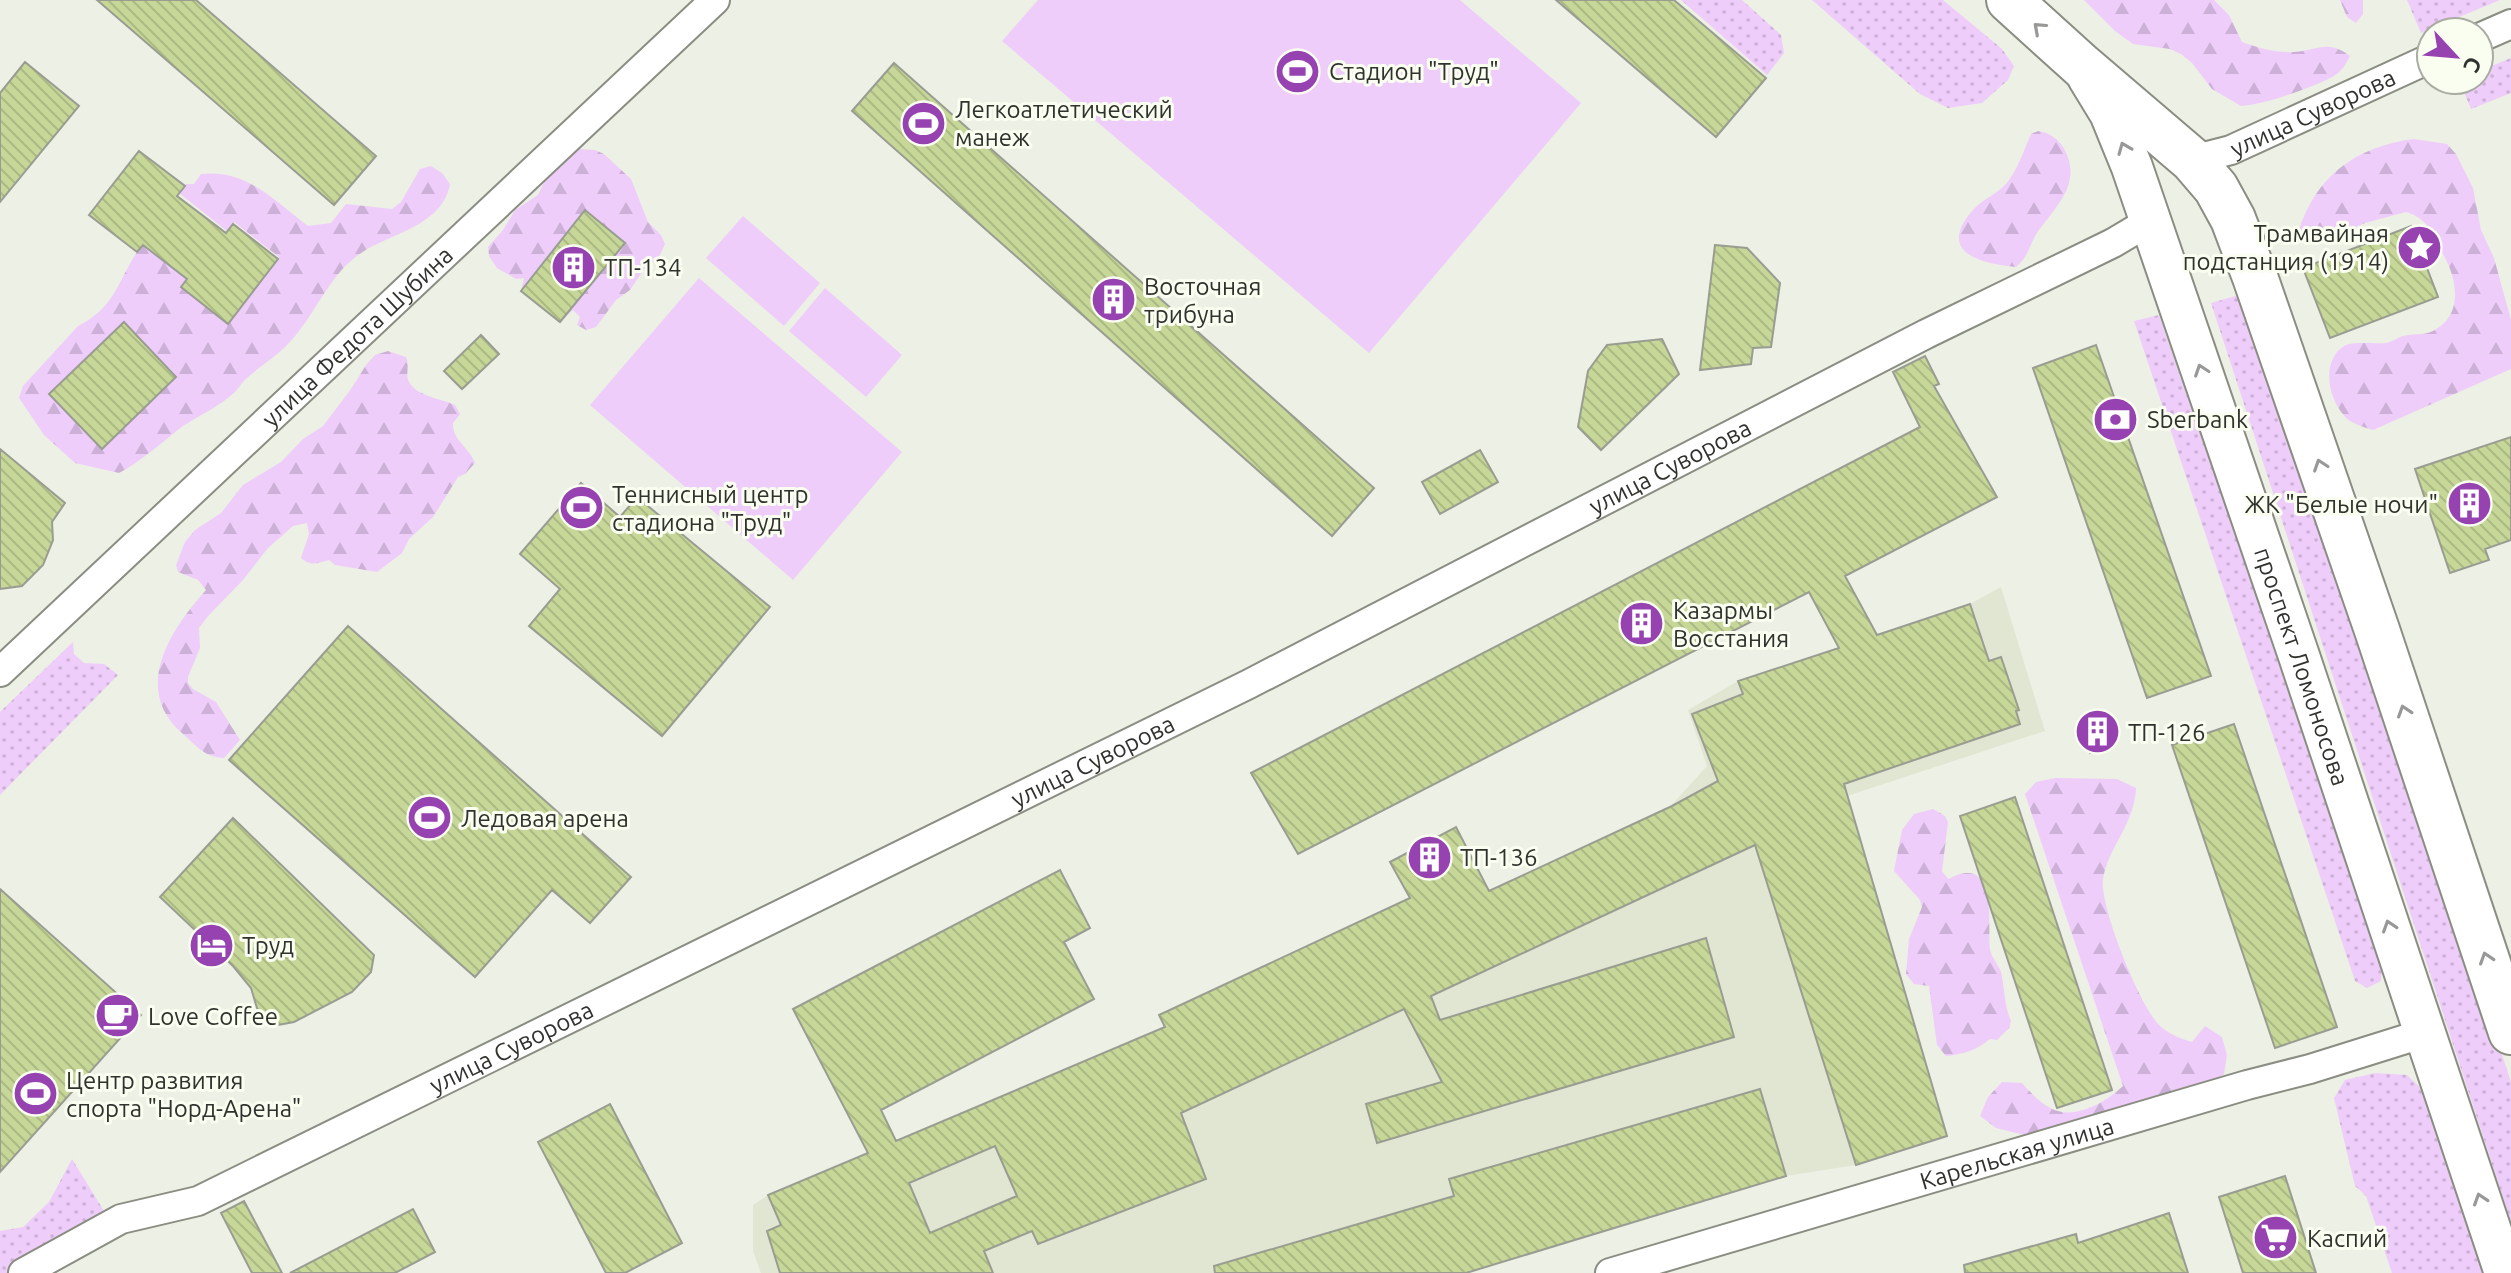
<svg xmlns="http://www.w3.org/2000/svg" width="2511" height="1273" viewBox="0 0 2511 1273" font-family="Ubuntu,sans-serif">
	<defs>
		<pattern id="grass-dots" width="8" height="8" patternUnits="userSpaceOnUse" patternTransform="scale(2)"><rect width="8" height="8" fill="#efcdfa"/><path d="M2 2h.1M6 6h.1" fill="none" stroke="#cdb0d7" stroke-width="1.8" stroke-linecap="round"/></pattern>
		<pattern id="forest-firs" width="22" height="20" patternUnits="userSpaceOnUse" patternTransform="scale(2)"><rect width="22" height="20" fill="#efcdfa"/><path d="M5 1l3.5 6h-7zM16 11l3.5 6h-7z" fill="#cdb0d7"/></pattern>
		<pattern id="building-back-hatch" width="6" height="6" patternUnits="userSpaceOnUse" patternTransform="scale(2)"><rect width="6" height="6" fill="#c7d798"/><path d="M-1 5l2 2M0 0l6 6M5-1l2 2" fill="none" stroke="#abb983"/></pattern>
	</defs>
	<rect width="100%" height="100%" fill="#edf0e4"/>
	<path fill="#e0e6d2" d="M2001,587l44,144 -198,65 100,340 -91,29 -70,11 -321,97h-704l-8,-22v-46l15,-10 396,-167 -5,-13 219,-102 12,24 281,-131 36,-40 -19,-56 50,-29 232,-77z"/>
	<path fill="url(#grass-dots)" d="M1681,0h61l39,35 3,18 -17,22z
		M1812,0h131l59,49 12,17 -6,14 -26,23 -34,5 -28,-14z
		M2407,0h93l-79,33z
		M2511,58v35l-40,16 -12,-29h20v-9z
		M2253,291l258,791v140l-300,-919z
		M2159,315l223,645 -1,21 -14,7 -12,-7 -221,-660z
		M73,642l1,12 10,9 20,1 14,11 -118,120v-83z
		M2375,1073l32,2 27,26 51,172h-93l-26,-77 -11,-10 -21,-88 11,-18z
		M72,1159l32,52 -93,62h-11v-42l23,-4 26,-25z"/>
	<path fill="url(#forest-firs)" d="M2084,0h130l15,15 13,27c16,6 35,11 52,10 24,-2 34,-13 56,4 -4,8 -8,15 -16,20 -23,12 -67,28 -93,30l-29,-17 -20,-26 -11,-9 -11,-5 -37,-5 -18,-13z
		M2340,0h23v14l-7,9 -9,-6z
		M2038,131c10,1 19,7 25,16 20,34 -4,56 -24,83 -9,12 -10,27 -23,37 -34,-3 -80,-14 -44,-56 9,-11 24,-16 34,-27 11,-13 18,-34 25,-50z
		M2414,139l33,5 9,10 17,34 8,42 13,28 17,62v49l-138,61c-8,-2 -16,-5 -23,-9 -21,-16 -31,-59 -6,-75 7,-5 32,-2 42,-3 6,-1 11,-5 17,-7 10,-3 20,0 30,-5 30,-15 25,-50 11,-75 -11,-20 -13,-36 -38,-44l-41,11 -47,22 -16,-6 -4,-6c17,-57 59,-87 116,-94z
		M579,149l16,1 9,4 27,25 17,43 13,13 4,9 -7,15 -14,10 -14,21 -14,10 -20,27 -10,3 -9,-5 3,-8 -7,-7 -13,12 65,-79 -39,-33 -65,81 3,-13 -8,1 -19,-11 -8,-12 -1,-9 15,-17 12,-20 23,-15 10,-21 25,-23z
		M431,166l11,7 8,11c-8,44 -63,49 -93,72 -29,21 -43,61 -68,87 -13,14 -29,23 -42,35 -5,4 -8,10 -12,14 -15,14 -35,23 -52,34 -21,16 -41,35 -64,47l-44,-10 -31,-28 -25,-37 4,-12 55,-60c42,-21 40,-52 66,-83l44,34 -6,8 47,36 50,-64 -45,-35 -7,9 -48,-38 7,-9h8l7,-10c46,-5 72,26 107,52l23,-3 15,-19 46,5 9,-7 19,-33z
		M388,351l18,6c4,9 -1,17 3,25 7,14 33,17 46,23l5,9 -7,9c-1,17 16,24 22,40l-10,11 -7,3 -25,40 -24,22 -7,14 -25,19 -42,-7 -6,-5c-11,3 -18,7 -28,-2l8,-24 -2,-11 -14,3 -25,22 -25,32 -34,35 -10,13 1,20 -12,29v6l5,6 23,13 24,38 -16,18c-20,-1 -27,-12 -41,-24 -52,-44 -13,-104 23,-144l-8,-10 -20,-8 -2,-7 9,-23 10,-12 26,-17 22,-28 38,-23 22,-23 20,-13 28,-37 15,-24 9,-10z
		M2055,778l62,1 19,9c-2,38 -27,57 -33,91 -4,26 37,128 57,147 9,8 21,13 32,16l13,-16 17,11 5,18 -3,19 -29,23 -37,-2 -15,11 -107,32 -40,-10 -16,-12 8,-19 14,-15 20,1c9,10 18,20 30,26 24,11 54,-7 71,-23l-98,-292 11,-12z
		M1933,809l12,7 3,6 -6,49 6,8c5,-2 12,-6 18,-6 31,-2 21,59 24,77 2,8 8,14 11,22 4,17 3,34 10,49l-2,7 -12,12 -7,-1c-13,11 -26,15 -44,17l-9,-11 -8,-59 -15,-2 -8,-10 3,-35 13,-32 -2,-7 -26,-29 8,-41 12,-16z"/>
	<path fill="#efcdfa" d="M1038,0h422l121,103 -212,250 -367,-312z
		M743,216l77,67 -36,43 -78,-68z
		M699,278l203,174 -109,128 -203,-175z
		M825,288l77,67 -36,42 -77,-66z"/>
	<path fill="url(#building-back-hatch)" stroke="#999d91" stroke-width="2" fill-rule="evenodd" d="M97,0h99l180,156 -42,49z
		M1556,0h118l92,78 -50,59z
		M25,62l54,44 -79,96v-109z
		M894,63l480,425 -42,48 -480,-425z
		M139,151l46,35 -8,10 49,37 7,-9 45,35 -50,65 -47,-37 6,-8 -44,-34 -6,7 -48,-37z
		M585,210l40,33 -65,79 -39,-31z
		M2411,226l27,71 -108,41 -27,-70z
		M1715,245l32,3 33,35 -9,64 -18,1 -2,16 -51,6z
		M124,322l52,55 -74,72 -53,-55z
		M481,335l18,19 -37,35 -18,-18z
		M1662,339l17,35 -78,76 -23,-23 10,-56 19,-26z
		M2096,345l115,331 -64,22 -114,-330z
		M1925,356l14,28 -5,2 63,111 -152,79 32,59 93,-31 19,57 12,-4 18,53 -3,1 4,13 -176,60 103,352 -91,29 -101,-320 -324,151 9,24 266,-82 28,99 -357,106 -11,-39 76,-22 -38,-73 -223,104 25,66 -168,65 -6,-13 -48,20 9,22h-213l-13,-42 14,-6 -13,-30 100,-42 -75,-144 267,-139 30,58 -26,14 30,57 -213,111 15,31 269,-114 -6,-12 251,-117 -20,-36 66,-35 33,64 183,-85 46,-25 -26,-67 51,-20 -5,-13 101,-33 -30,-56 -511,262 -47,-81 669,-346 -27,-55zM995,1146l22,50 -87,37 -21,-50z
		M2511,437v103l-26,9 4,11 -39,13 -35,-104z
		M0,449l65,54 -13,19 1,18 -10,25 -21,21 -22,3z
		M1480,450l18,32 -58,32 -18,-32z
		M581,483l39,34 17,-20 133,110 -108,129 -133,-110 31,-37 -40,-35z
		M348,626l283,251 -41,46 -38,-33 -77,87 -246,-217z
		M2104,712l10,32 -24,9 -11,-33z
		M2234,724l103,303 -62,21 -103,-303z
		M2015,797l97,293 -55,18 -97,-292z
		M233,818l141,137 -3,17 -19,20 -58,30 -16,3 -14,-8 -7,-9 -6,-20 -18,-22 -73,-69z
		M0,889l141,126 -141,157z
		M1760,1089l26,87 -320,97h-251l-1,-7 240,-70 -5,-17z
		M610,1104l72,139 -57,30h-19l-68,-131z
		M2285,1176l31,97h-73l-24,-76z
		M244,1201l38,72h-30l-31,-60z
		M413,1209l22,43 -40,21h-105z
		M2169,1213l19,60h-223l-1,-8 112,-31 2,9z"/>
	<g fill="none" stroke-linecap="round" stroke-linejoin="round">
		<defs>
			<g id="street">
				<path d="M2479,38l32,-14"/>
				<path id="s1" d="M2192,160l39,-10 200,-92"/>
				<path id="s2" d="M0,672l715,-672"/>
				<path id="s3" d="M23,1273l98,-54 77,-18 1051,-517 677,-350 187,-91 37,-22"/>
				<path id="s4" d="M1610,1273l637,-188 63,-16 115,-36"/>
			</g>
			<g id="secondary">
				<path id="s5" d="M2088,77l22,36 22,54 167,489 206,617"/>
			</g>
			<path id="primary" d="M2009,0l73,66 110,94 24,28 17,31 22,58 122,353 134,402"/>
		</defs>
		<use href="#street" stroke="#8a8d82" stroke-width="32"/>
		<use href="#secondary" stroke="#8a8d82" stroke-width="44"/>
		<use href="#primary" stroke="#8a8d82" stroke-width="48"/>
		<use href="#street" stroke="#fff" stroke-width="28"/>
		<use href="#secondary" stroke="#fff" stroke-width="40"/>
		<use href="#primary" stroke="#fff" stroke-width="44"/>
	</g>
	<defs><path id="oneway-chevron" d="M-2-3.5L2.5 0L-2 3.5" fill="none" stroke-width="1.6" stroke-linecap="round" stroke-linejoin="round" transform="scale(2)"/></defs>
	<g stroke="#989896">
		<use href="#oneway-chevron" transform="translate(2039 28) rotate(-138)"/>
		<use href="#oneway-chevron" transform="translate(2124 148) rotate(-112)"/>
		<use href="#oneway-chevron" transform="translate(2201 370) rotate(-109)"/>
		<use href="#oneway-chevron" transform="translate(2320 465) rotate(-109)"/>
		<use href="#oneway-chevron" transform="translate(2404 711) rotate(-108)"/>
		<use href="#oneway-chevron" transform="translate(2389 926) rotate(-108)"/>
		<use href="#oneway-chevron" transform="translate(2486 958) rotate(-108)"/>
		<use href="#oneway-chevron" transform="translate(2480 1199) rotate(-108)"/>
	</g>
	<defs>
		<symbol id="stadium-disc" viewBox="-11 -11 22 22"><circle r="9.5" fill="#9642b0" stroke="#fafef1"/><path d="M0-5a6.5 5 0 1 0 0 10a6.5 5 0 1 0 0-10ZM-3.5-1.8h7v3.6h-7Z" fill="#fff"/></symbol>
		<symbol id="sight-disc" viewBox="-11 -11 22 22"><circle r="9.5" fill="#9642b0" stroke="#fafef1"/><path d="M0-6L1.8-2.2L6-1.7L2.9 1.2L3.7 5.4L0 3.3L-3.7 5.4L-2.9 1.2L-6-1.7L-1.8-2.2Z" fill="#fff"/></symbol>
		<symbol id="building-disc" viewBox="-11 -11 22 22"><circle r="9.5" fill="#9642b0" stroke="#fafef1"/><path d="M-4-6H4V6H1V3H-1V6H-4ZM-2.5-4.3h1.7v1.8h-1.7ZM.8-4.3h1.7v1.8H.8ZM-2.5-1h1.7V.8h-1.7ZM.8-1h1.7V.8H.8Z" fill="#fff"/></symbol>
		<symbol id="bank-disc" viewBox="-11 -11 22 22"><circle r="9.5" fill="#9642b0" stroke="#fafef1"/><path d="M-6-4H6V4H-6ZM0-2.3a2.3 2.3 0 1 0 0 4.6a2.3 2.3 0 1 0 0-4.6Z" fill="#fff"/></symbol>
		<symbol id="hotel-disc" viewBox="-11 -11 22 22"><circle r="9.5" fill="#9642b0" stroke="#fafef1"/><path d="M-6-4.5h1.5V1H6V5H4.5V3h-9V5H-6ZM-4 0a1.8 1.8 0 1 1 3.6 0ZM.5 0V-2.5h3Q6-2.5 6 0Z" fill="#fff"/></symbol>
		<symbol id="cafe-disc" viewBox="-11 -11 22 22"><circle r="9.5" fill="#9642b0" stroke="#fafef1"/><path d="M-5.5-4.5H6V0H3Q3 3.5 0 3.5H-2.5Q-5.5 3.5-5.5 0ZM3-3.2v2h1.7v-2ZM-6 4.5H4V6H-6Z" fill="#fff"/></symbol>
		<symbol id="supermarket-disc" viewBox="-11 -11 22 22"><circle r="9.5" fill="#9642b0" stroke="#fafef1"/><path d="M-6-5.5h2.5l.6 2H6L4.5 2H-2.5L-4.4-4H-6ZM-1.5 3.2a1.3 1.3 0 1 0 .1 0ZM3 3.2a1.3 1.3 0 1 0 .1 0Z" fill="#fff"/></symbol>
	</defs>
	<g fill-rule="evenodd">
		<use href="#stadium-disc" x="1272" y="46" width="51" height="51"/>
		<use href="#stadium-disc" x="898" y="98" width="51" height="51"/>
		<use href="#sight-disc" x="2394" y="222" width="51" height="51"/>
		<use href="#building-disc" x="548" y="242" width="51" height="51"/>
		<use href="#building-disc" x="1088" y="274" width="51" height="51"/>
		<use href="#bank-disc" x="2090" y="394" width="51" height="51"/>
		<use href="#building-disc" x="2444" y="478" width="51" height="51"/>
		<use href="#stadium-disc" x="556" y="482" width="51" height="51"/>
		<use href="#building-disc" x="1616" y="598" width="51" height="51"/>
		<use href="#building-disc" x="2072" y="706" width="51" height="51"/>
		<use href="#stadium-disc" x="404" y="792" width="51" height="51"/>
		<use href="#building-disc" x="1404" y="832" width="51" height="51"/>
		<use href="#hotel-disc" x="186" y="920" width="51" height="51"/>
		<use href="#cafe-disc" x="92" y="990" width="51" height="51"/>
		<use href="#stadium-disc" x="10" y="1068" width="51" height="51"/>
		<use href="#supermarket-disc" x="2250" y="1212" width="51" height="51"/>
	</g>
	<g text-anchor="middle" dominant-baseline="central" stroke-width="6" stroke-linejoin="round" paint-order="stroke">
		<g font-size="24" fill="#30322d" stroke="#fafef1" text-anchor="start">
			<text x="1329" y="71">Стадион "Труд"</text>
			<text x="955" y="109">Легкоатлетический<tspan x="955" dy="28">манеж</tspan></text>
			<text x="2389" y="233" text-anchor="end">Трамвайная<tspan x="2389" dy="28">подстанция (1914)</tspan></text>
			<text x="604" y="267">ТП-134</text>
			<text x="1144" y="286">Восточная<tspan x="1144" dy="28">трибуна</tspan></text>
			<text x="2147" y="419">Sberbank</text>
			<text x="612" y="494">Теннисный центр<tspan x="612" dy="28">стадиона "Труд"</tspan></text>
			<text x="2438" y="504" text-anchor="end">ЖК "Белые ночи"</text>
			<text x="1673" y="610">Казармы<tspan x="1673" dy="28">Восстания</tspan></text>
			<text x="2128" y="732">ТП-126</text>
			<text x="461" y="818">Ледовая арена</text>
			<text x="1460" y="857">ТП-136</text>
			<text x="242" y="945">Труд</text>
			<text x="148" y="1016">Love Coffee</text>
			<text x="66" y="1080">Центр развития<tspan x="66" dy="28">спорта "Норд-Арена"</tspan></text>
			<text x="2307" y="1238">Каспий</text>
		</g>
		<g font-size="24" fill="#30322d" stroke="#fafef1">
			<text stroke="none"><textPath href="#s1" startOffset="130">улица Суворова</textPath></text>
			<text stroke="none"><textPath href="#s2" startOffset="490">улица Федота Шубина</textPath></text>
			<text stroke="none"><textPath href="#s3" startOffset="1836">улица Суворова</textPath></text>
			<text stroke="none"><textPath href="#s5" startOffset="628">проспект Ломоносова</textPath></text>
			<text stroke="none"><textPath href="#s3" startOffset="1188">улица Суворова</textPath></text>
			<text stroke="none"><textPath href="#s3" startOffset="540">улица Суворова</textPath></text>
			<text stroke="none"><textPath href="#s4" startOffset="424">Карельская улица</textPath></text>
		</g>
	</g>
	<g transform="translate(2455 56) rotate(116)"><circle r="38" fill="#fafef1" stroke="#a9aca3" stroke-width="2"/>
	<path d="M0-6L14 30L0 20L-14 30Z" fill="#9642b0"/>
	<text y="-12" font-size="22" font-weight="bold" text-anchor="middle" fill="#30322d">С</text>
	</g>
</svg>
